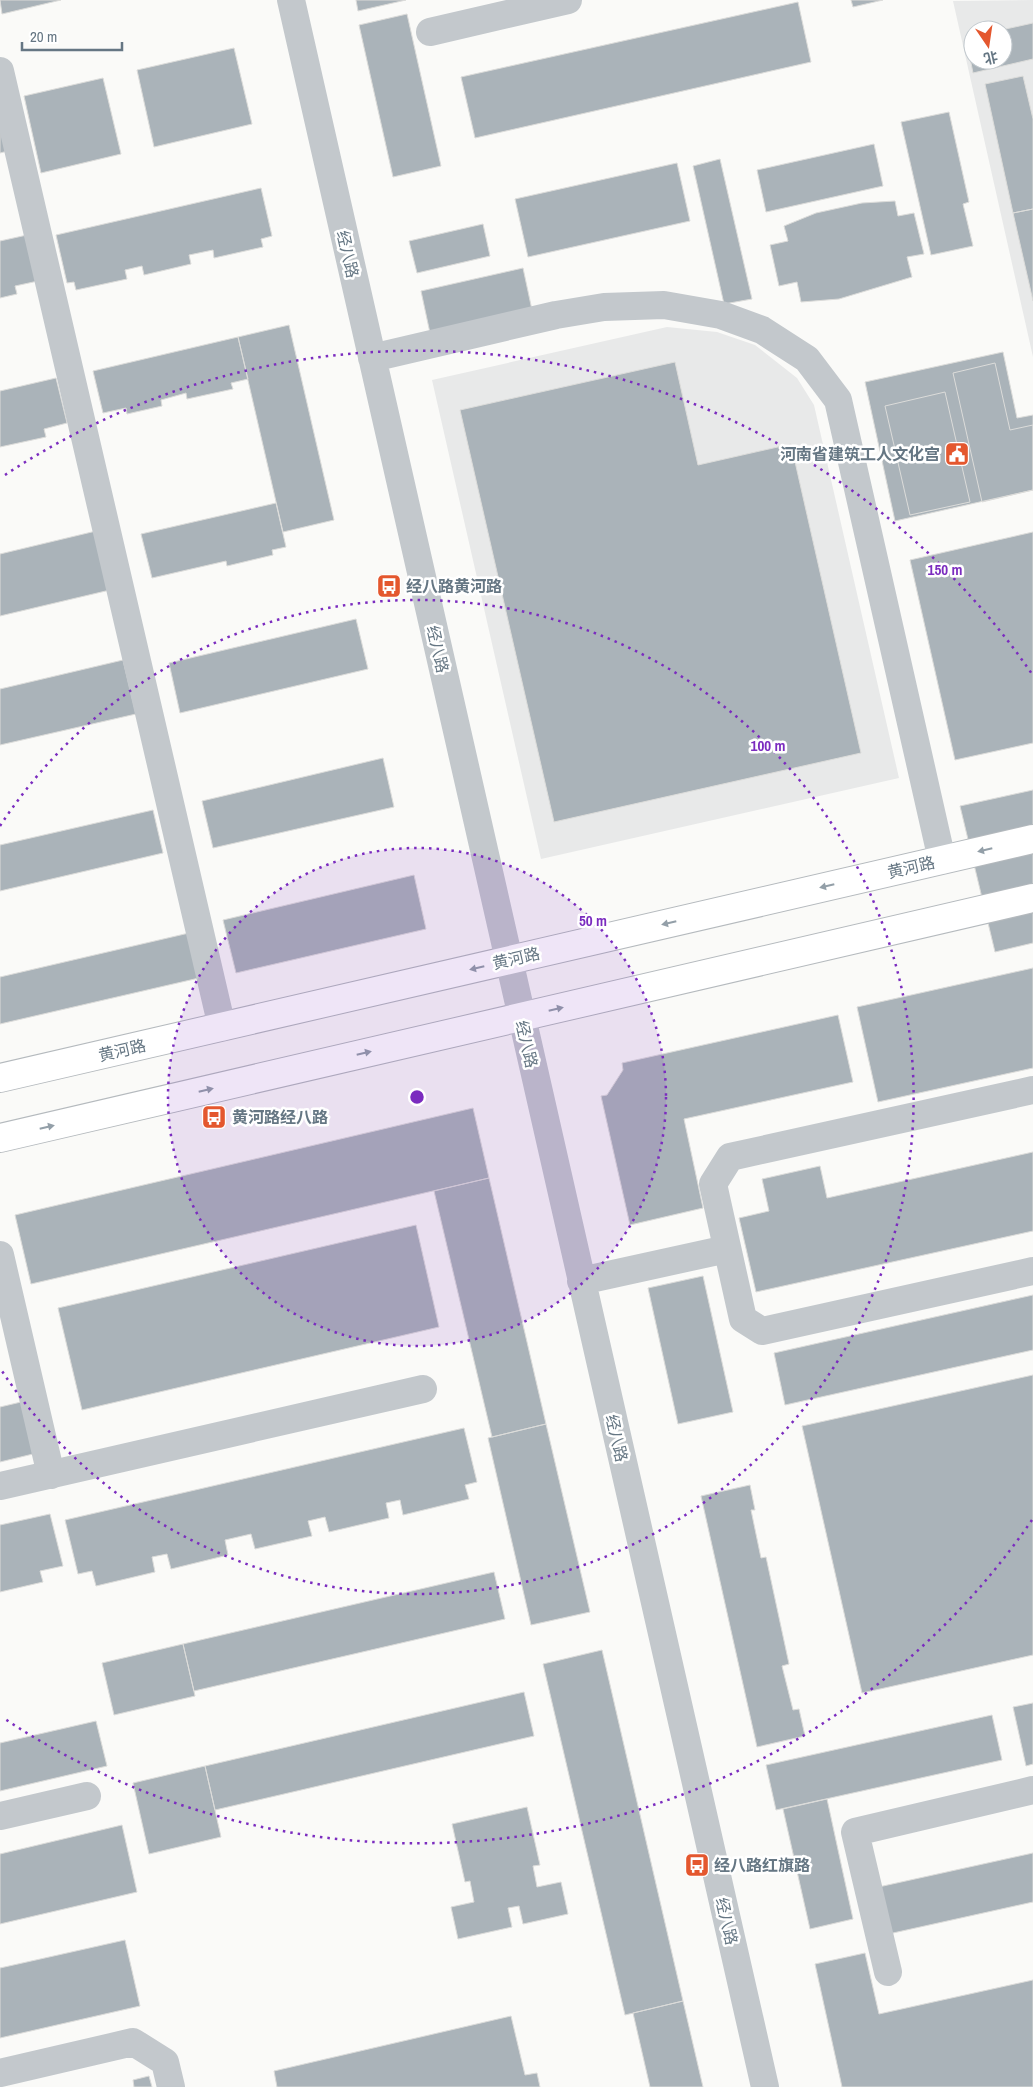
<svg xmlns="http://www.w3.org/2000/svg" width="1033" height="2087" viewBox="0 0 1033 2087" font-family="'Archivo Narrow','Noto Sans SC',sans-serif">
	<rect width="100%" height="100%" fill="#fafaf8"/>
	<path fill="#e8e9e9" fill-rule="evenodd" d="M1033,0v357l-80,-356zM973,30h30v30h-30z
		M667,327l50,5 38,13 42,33 17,27 85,373 -358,81 -109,-479z"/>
	<path fill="#aab3b9" stroke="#dcdcda" d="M0,0h61l-59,14z
		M356,0h50l-48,11z
		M851,0h32l-30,7z
		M798,2l13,60 -336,76 -14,-61z
		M407,14l34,152 -48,11 -34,-152z
		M1033,23v36l-60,14 -7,-35 7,-2v24h30v-30h-2z
		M234,48l18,76 -98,23 -17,-77z
		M1023,76l10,43v90l-20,4 -28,-129z
		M103,78l18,76 -80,19 -17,-77z
		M949,112l20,90 -6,2 10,42 -42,9 -30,-133z
		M0,118l8,33 -8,2z
		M874,144l9,42 -117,26 -9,-42z
		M720,159l32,140 -28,5 -31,-138z
		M677,163l13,58 -162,36 -13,-58z
		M261,188l11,48 -11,3 2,8 -49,11 -1,-8 -24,5 2,9 -47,11 -2,-9 -17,4 2,9 -51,11 -2,-8 -7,1 -11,-48z
		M895,201l3,15 16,-3 10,41 -17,3 5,20 -73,22 -38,3 -4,-20 -18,4 -9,-41 18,-4 -4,-15 32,-13 46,-10z
		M1033,209v92l-20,-88z
		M483,224l7,32 -73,17 -8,-32z
		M27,235l11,46 -23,5 2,8 -17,4v-57z
		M523,268l9,42 -102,23 -9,-42z
		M289,325l45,195 -51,12 -45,-195z
		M238,337l10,42 -17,4 2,6 -46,10 -1,-6 -25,7 1,6 -35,8 -1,-6 -23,5 -10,-42z
		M1003,352l14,66 16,-3v75l-138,31 -30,-139z
		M675,362l23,103 93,-21 70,309 -307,69 -94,-412z
		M995,363l15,67 23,-5v65l-51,12 -29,-129z
		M56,378l11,45 -23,6 2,8 -46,10v-56z
		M945,392l25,110 -60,13 -25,-109z
		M276,503l10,44 -14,3 1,5 -46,11 -1,-5 -74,17 -11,-44z
		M96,531l14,59 -110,26v-62z
		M1033,532v211l-78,17 -45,-200z
		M356,619l12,50 -188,44 -11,-50z
		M123,660l13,54 -136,31v-56z
		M383,758l11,49 -181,41 -11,-47z
		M1033,790v153l-38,9 -35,-146z
		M153,810l10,43 -163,38v-46z
		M414,875l12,54 -190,44 -13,-53z
		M189,933l10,45 -199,46v-47z
		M1033,968v100l-155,34 -21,-95z
		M838,1015l15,67 -169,37 19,89 -73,17 -29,-129 6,-1 16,-25 -1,-7z
		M473,1108l16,70 -458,106 -16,-69z
		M1033,1152v79l-277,61 -17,-74 30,-7 -7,-32 58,-13 7,32z
		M489,1178l57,246 -54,13 -58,-246z
		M416,1225l23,102 -357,83 -24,-102z
		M703,1276l30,136 -55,12 -30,-136z
		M1033,1295v55l-248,55 -11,-52z
		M1033,1375v280l-171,38 -60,-267z
		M21,1402l12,52 -33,8v-55z
		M546,1424l44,188 -59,13 -43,-187z
		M464,1428l13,54 -12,3 4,14 -66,16 -3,-15 -14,3 3,15 -60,14 -4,-15 -17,4 4,15 -57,13 -4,-15 -26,6 3,15 -57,14 -4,-15 -15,3 3,15 -59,14 -4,-15 -14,3 -13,-54z
		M750,1485l5,25h-4l10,48 5,-1 23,107 -7,2 11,44 6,-1 6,27 -48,11 -56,-251z
		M50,1514l13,52 -23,5 3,11 -43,10v-67z
		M494,1572l11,47 -311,72 -11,-47z
		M183,1644l12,52 -81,19 -12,-52z
		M602,1650l81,351 -58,14 -82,-351z
		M524,1692l10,44 -319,74 -10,-44z
		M1033,1703v61l-7,2 -13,-59z
		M992,1715l10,45 -226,50 -10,-45z
		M96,1721l11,45 -107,25v-48z
		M205,1766l16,71 -72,17 -16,-71z
		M827,1799l26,120 -43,10 -27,-120z
		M527,1807l13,58 -7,1 4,21 24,-5 7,32 -45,10 -4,-18 -11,2 4,19 -54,12 -7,-32 23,-5 -4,-21 -5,1 -13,-58z
		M122,1825l15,67 -137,32v-70z
		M1033,1853v49l-149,33 -10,-47z
		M125,1940l15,66 -140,32v-70z
		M865,1953l14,61 154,-34v107h-191l-27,-123z
		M683,2001l20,86h-53l-17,-74z
		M511,2016l14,59 12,-2 3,14h-263l-3,-16z
		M149,2076l3,11h-18l-1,-7z"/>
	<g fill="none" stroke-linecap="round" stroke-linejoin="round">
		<defs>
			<path id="major" d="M0,1078l1033,-239
				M0,1138l1033,-240"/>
		</defs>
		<use href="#major" stroke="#b5babe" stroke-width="30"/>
		<path stroke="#c3c8cc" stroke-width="28" d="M291,0l474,2087
			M430,32l138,-32
			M0,71l222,956
			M372,358l184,-43 48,-8 60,-2 57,10 41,15 45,29 31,41 104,460
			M1033,1090l-303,67 -17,27 30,135 19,12 271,-60
			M0,1255l51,220
			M581,1281l146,-32
			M0,1486l423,-97
			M0,1816l87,-20
			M888,1972l-33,-140 178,-42
			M0,2073l133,-31 32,20 6,25"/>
		<use href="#major" stroke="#fff" stroke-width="28"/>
	</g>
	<defs><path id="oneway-solid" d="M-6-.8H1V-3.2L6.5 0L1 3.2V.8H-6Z" transform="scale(1.25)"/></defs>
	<g fill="#939fa8">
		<use href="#oneway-solid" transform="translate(985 850) rotate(167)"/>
		<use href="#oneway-solid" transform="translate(827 886) rotate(167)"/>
		<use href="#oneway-solid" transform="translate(669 923) rotate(167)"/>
		<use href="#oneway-solid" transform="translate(477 968) rotate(167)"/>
		<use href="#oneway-solid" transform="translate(556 1009) rotate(-13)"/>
		<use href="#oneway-solid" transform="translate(364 1053) rotate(-13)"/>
		<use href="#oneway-solid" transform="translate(206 1090) rotate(-13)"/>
		<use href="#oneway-solid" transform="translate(47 1127) rotate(-13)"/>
	</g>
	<circle cx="417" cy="1097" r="249" fill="#7b2cbf" fill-opacity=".12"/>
	<g fill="none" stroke="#7b2cbf" stroke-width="2.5" stroke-dasharray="2.5 5">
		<circle cx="417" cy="1097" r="249"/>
		<path d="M0 826A497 497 0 1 1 0 1368"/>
		<path d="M1032 1520A746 746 0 0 1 5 1719M5 475A746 746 0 0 1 1032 674"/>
	</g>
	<defs>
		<symbol id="civic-square" viewBox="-11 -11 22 22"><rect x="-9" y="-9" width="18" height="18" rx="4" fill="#e4572e" stroke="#fff"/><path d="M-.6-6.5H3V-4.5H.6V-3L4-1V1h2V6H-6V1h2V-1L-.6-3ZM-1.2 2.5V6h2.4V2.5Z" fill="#fff"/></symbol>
		<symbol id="bus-square" viewBox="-11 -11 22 22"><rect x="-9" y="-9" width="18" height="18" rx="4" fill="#e4572e" stroke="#fff"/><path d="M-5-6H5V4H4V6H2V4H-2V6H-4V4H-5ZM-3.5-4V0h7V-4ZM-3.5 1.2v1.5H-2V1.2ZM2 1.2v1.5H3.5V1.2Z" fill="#fff"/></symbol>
	</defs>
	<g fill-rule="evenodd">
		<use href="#civic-square" x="943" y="440" width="28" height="28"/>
		<use href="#bus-square" x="375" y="572" width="28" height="28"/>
		<use href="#bus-square" x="200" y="1103" width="28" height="28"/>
		<use href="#bus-square" x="683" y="1851" width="28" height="28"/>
	</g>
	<g text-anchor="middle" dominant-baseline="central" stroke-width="5" stroke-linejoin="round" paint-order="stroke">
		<g font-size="16" fill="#657683" stroke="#fff">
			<text transform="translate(348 254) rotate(77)">经八路</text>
			<text transform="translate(438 649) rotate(77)">经八路</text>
			<text transform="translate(911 867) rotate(-13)">黄河路</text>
			<text transform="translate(516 958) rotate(-13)">黄河路</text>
			<text transform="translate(527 1044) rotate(77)">经八路</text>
			<text transform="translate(122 1050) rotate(-13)">黄河路</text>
			<text transform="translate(617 1438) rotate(77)">经八路</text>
			<text transform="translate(727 1921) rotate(77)">经八路</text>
		</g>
		<g font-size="16" font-weight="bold" fill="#657683" stroke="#fff" text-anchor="start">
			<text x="940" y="454" text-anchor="end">河南省建筑工人文化宫</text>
			<text x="406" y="586">经八路黄河路</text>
			<text x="232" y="1117">黄河路经八路</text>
			<text x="714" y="1865">经八路红旗路</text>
		</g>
	</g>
	<circle cx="417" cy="1097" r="8" fill="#7b2cbf" stroke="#fff" stroke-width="2.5"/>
	<g font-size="15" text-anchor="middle" font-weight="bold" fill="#7b2cbf" stroke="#fff" stroke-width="5" stroke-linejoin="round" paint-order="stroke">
		<text x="945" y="575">150 m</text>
		<text x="768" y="751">100 m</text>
		<text x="593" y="926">50 m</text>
	</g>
	<g transform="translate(988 45) rotate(167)"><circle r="24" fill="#ffffff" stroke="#c1c8cd"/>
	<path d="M0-4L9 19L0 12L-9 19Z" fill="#e4572e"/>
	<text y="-8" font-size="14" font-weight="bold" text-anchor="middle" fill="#657683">北</text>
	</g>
	<path d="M22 42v8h100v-8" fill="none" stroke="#657683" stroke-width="2.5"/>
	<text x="30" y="42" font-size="15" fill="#657683" stroke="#ffffff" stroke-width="4" paint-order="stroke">20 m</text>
</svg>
